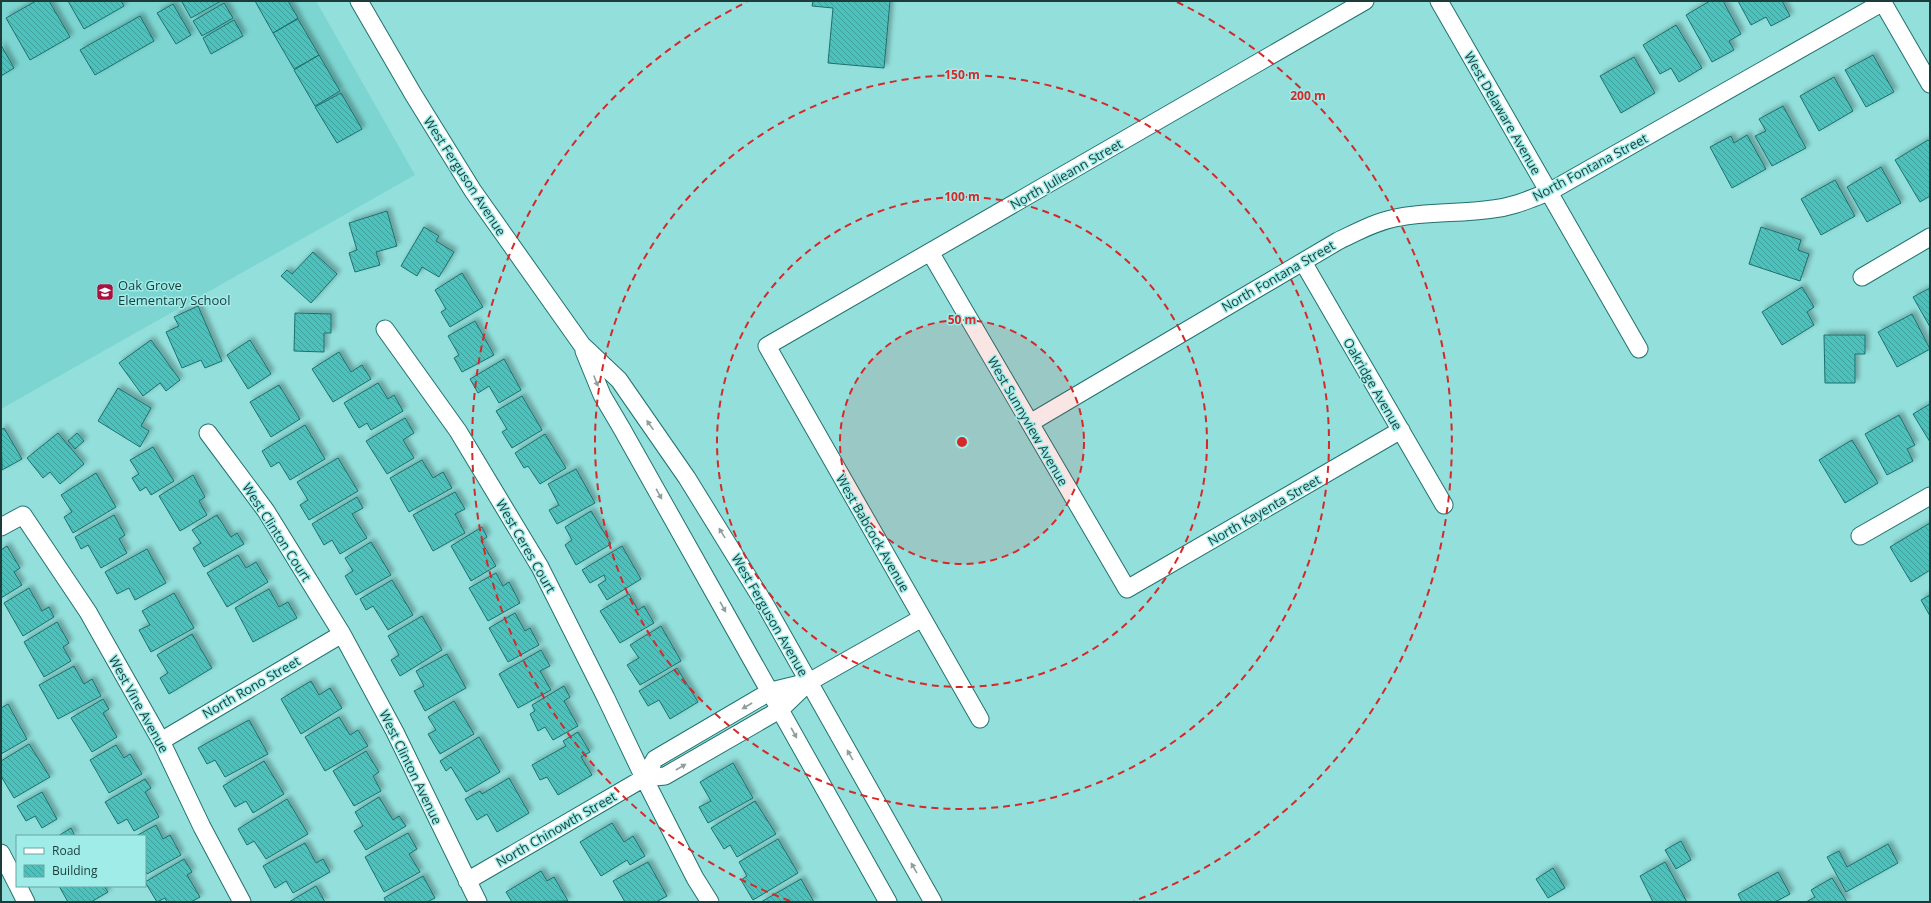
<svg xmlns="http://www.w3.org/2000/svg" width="1931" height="903" viewBox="0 0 1931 903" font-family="'Open Sans',sans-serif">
	<defs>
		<pattern id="building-back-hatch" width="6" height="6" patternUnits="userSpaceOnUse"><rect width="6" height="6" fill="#4dc2bd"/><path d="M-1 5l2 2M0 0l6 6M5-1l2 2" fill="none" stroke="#3f9f9b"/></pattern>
		<filter id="shadow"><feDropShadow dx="3.5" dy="-3.5" stdDeviation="2" flood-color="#0004"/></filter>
	</defs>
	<rect width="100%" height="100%" fill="#92dfdb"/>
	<path fill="#7cd5d1" d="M1,1h315l99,174 -414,234z"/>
	<path fill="url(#building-back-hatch)" stroke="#1e706d" filter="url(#shadow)" d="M36,1h13l21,36 -40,23 -24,-42z
		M68,1h53l3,5 -40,23z
		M185,1h36l-30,17 -9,-16z
		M255,1h33l10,17 -25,15z
		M813,1h77l-6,67 -56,-5 5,-55 -21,-2z
		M1710,1h13l18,33 -12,7 5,9 -22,12 -26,-47z
		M1738,1h44l8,15 -19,10 -5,-9 -15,8z
		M224,3l9,15 -31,18 -9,-15z
		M173,4l18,31 -15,9 -19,-31z
		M140,16l14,25 -59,34 -15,-25z
		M298,19l21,36 -25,14 -21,-36z
		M234,20l9,16 -32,18 -8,-16z
		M1676,25l26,43 -23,14 -8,-14 -11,6 -17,-29z
		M1,45l13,23 -13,8z
		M319,55l21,36 -25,15 -21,-36z
		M1873,55l21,37 -28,15 -21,-37z
		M1634,57l21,36 -34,20 -21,-37z
		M1834,77l19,34 -34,20 -19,-35z
		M341,93l21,36 -25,14 -22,-36z
		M1783,106l23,42 -34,18 -17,-30 11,-5 -7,-12z
		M1747,135l19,34 -34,19 -22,-41 21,-11 3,7z
		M1928,140l2,2v54l-10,6 -25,-42z
		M1881,167l20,36 -34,19 -20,-35z
		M1835,180l20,36 -34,19 -20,-36z
		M387,211l10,35 -21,6 4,13 -25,7 -6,-19 8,-3 -8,-27z
		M424,227l15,9 -3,5 18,11 -15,25 -17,-10 -5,9 -16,-10z
		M1761,227l40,13 -3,10 11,4 -9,27 -51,-17z
		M313,252l24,22 -26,29 -30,-27 6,-6 5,4z
		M462,273l21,34 -33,20 -9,-15 5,-3 -11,-19z
		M1802,287l12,20 -7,5 7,13 -32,20 -20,-33z
		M1930,288v39l-17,-30z
		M198,306l24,55 -17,7 -4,-8 -19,8 -16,-36 13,-6 -5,-9z
		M295,313l36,1v19h-7v19l-30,-1z
		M1912,314l18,35 -33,18 -19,-35z
		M475,321l19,34 -32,17 -8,-14 5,-3 -11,-19z
		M1824,335h41v19h-10v29h-30z
		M151,340l29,40 -14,11 -6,-8 -17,13 -24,-33z
		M250,340l21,34 -23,15 -21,-34z
		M339,352l12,20 11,-7 9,14 -38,23 -21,-33z
		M504,359l17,31 -22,13 -10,-17 -11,7 -8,-14z
		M378,383l10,16 6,-4 9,16 -32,19 -4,-7 -8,5 -15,-25z
		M279,385l21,34 -29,18 -21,-35z
		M118,388l33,20 -10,18 8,5 -9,16 -42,-26z
		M522,396l20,34 -30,18 -10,-16 5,-3 -11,-18z
		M1930,404v38l-17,-28z
		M1899,415l16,30 -8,4 6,12 -26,14 -22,-41z
		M405,418l9,15 -11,7 11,18 -27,16 -21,-33z
		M305,425l20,34 -35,21 -11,-18 -8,5 -9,-16z
		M4,428l18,31 -20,11 -1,-40z
		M58,433l26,31 -24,20 -10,-12 -7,6 -16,-20z
		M77,433l7,8 -9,8 -7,-8z
		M545,434l21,34 -26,16 -12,-18 -4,2 -9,-15z
		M1852,440l26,43 -33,20 -26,-43z
		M153,447l21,34 -23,14 -5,-8 -6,4 -8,-13 7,-4 -9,-14z
		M338,458l20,33 -49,29 -9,-15 8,-5 -11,-18z
		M422,460l11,18 10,-6 9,16 -43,24 -19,-34z
		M576,469l19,34 -38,21 -8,-14 10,-5 -11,-21z
		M96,473l20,34 -43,26 -9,-16 8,-5 -11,-17z
		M193,475l12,22 -6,4 8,14 -27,16 -21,-35z
		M455,492l10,17 -10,5 10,19 -32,18 -20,-36z
		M357,497l6,11 -11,6 15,24 -27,16 -8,-14 -8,5 -12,-21z
		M591,511l20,33 -35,21 -11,-20 7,-5 -7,-13z
		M114,515l11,20 -6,4 8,14 -26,15 -13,-23 -7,4 -6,-12z
		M217,515l14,22 6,-4 7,11 -40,23 -11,-19 8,-5 -9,-13z
		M1930,523v47l-19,12 -21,-35z
		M482,527l5,10 -6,4 15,25 -25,15 -20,-35z
		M371,542l20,33 -35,20 -11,-19 8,-5 -8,-13z
		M7,546l13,22 -6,4 8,13 -21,13v-48z
		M622,546l19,33 -34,21 -9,-15 8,-5 -2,-5 -14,8 -8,-13z
		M147,549l19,34 -31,17 -6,-12 -12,6 -12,-22z
		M238,555l8,13 10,-6 12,20 -41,25 -20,-34z
		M496,573l7,13 6,-4 11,21 -32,18 -19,-33z
		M392,580l21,35 -25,15 -15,-24 -7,4 -6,-11z
		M29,588l13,23 7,-4 5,10 -31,19 -19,-33z
		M269,589l10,18 9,-5 9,16 -44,24 -18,-34z
		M174,593l20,35 -43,24 -12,-22 11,-5 -8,-14z
		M629,594l9,16 6,-4 10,17 -34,20 -20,-32z
		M1930,595v21l-9,-16z
		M515,613l10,18 5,-3 9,17 -31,17 -19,-34z
		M422,616l20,34 -42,26 -9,-16 8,-5 -11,-19z
		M57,622l12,21 -6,4 8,14 -27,16 -20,-35z
		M661,626l20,35 -41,24 -13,-20 12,-7 -9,-13z
		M192,634l20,34 -43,26 -9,-16 8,-5 -11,-18z
		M541,650l9,16 -10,5 11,19 -33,18 -19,-34z
		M447,654l19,34 -41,23 -11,-20 10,-5 -8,-15z
		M74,666l10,18 8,-5 9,17 -43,23 -19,-34z
		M677,668l21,34 -28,17 -11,-19 -11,6 -9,-15z
		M311,681l8,14 11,-7 12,20 -41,26 -20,-35z
		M564,686l6,11 -6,4 14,25 -25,14 -8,-13 -7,4 -8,-17 5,-3 -3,-6z
		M103,699l6,10 -6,4 14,24 -25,15 -21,-34z
		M454,701l20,33 -34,20 -12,-20 8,-4 -8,-13z
		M8,704l19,35 -26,15v-46z
		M339,717l11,18 8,-5 10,16 -43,25 -20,-34z
		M249,720l19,34 -43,23 -10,-17 -8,4 -9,-16z
		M578,732l12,20 -9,5 11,18 -34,20 -11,-18 -7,3 -8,-15 34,-19 -3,-5z
		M479,737l21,35 -34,20 -15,-25 -5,4 -6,-10z
		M29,744l21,33 -36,21 -13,-22v-15z
		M116,745l8,13 6,-4 12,20 -33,19 -19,-33z
		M366,751l13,21 -6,4 8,15 -27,15 -21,-35z
		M264,761l20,33 -31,19 -7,-12 -11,6 -12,-21z
		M733,763l20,35 -45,25 -9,-16 12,-6 -11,-19z
		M509,778l20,35 -32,19 -10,-18 -10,6 -12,-21 15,-8 2,3z
		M145,779l6,9 -6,4 14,25 -25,14 -7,-12 -9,5 -13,-22z
		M42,792l15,27 -15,9 -7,-12 -9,5 -9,-15z
		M379,797l14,23 6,-4 7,10 -40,24 -12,-19 9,-5 -8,-14z
		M287,799l21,35 -42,25 -12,-18 -7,4 -9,-16z
		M755,801l21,33 -39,23 -7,-12 -6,4 -13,-21z
		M612,823l12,19 9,-6 12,20 -15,9 -3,-5 -26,16 -21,-34z
		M156,825l7,14 7,-4 11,20 -34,19 -2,-4v-34h-9z
		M71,828l4,8h-17z
		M408,833l9,16 -8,5 11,18 -36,20 -19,-35z
		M778,839l20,34 -45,27 -12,-20 6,-4 -8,-14z
		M1681,841l10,19 -15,9 -11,-19z
		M305,843l11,20 7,-4 7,13 -37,21 -7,-12 -11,7 -12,-22z
		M1888,844l10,19 -52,29 -19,-35 12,-6 8,16z
		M184,859l8,13 -5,3 13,22 -9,5h-24l-2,-4 -8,4 -12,-20z
		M648,862l19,34 -11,6h-31l-12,-21z
		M1665,862l22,40h-34l-13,-26z
		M1553,868l12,20 -17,10 -12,-19z
		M541,871l6,10 7,-4 14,24 -56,1 -6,-10z
		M1778,872l12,22 -15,8h-33l-4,-8z
		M423,876l12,22 -8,4h-41l-2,-4z
		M1832,878l15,24h-41l9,-5 -4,-7z
		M801,879l13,23h-53z
		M59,886h45l4,6 -17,10h-23z
		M316,886l9,16h-36z"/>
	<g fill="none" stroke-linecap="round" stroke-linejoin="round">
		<defs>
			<path id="minor" d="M359,1l54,93 60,97 109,154 37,35 68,98 79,128 167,296
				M1439,1l200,348
				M1882,1l48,83
				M930,252l197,337 274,-159
				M1303,262l141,243
				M1862,277l68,-40
				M385,329l73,102 82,136 66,131 38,80 51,100 15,24
				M584,351l18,44 20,34 266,473
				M1030,423l308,-182c19,-9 37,-19 57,-23 33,-7 66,-4 98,-9 20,-2 37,-10 56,-17l334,-190
				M208,433l58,78 76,123 53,98 83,170
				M1,527l22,-12 65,97 73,129 41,86 40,75
				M1860,536l70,-40
				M980,719l-213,-373 598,-345
				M161,741l181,-107
				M644,778l11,-19 116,-68 37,-9
				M1,853l16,31
				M467,881l177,-103 21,-2 116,-67 28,-27 113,-64
				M18,886l8,16"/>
		</defs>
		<use href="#minor" stroke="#217270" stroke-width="19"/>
		<use href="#minor" stroke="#fff" stroke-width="17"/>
	</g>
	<defs><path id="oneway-solid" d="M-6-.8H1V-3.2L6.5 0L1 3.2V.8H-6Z"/></defs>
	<g fill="#8e9e9d">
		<use href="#oneway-solid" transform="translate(596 381) rotate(68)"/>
		<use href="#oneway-solid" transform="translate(650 425) rotate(-125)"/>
		<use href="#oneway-solid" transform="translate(659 494) rotate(61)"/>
		<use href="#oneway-solid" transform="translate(722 533) rotate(-122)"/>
		<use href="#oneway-solid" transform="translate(723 607) rotate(61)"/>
		<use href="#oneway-solid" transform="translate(747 706) rotate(150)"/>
		<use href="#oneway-solid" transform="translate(794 733) rotate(61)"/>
		<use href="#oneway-solid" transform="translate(850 755) rotate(-120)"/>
		<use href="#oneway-solid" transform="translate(681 767) rotate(-30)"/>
		<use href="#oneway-solid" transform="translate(914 868) rotate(-120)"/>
	</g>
	<circle cx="962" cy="442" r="122" fill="#d62828" fill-opacity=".12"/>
	<g fill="none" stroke="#d62828" stroke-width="2" stroke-dasharray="7 5">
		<circle cx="962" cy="442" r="122"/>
		<circle cx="962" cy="442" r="245"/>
		<circle cx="962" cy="442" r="367"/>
		<path d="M790 901A490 490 0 0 1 747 2M1177 2A490 490 0 0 1 1134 901"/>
	</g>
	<defs>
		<symbol id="school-square" viewBox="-11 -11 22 22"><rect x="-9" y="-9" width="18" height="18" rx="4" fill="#a81241" stroke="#9fece8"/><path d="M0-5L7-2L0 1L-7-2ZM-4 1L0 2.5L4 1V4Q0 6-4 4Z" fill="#fff"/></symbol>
	</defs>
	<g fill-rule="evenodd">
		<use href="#school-square" x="95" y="282" width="20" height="20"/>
	</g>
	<g text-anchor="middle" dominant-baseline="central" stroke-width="3" stroke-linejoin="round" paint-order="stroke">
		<g font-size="13" fill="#1c3c3b" stroke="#9fece8">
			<text transform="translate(1503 113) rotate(60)">West Delaware Avenue</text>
			<text transform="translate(1590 167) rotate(-28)">North Fontana Street</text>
			<text transform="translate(1066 174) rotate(-30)">North Julieann Street</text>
			<text transform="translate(465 176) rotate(57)">West Ferguson Avenue</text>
			<text transform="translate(1278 276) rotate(-30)">North Fontana Street</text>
			<text transform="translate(1373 384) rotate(60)">Oakridge Avenue</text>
			<text transform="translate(1028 421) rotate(60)">West Sunnyview Avenue</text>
			<text transform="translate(1264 510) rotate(-30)">North Kayenta Street</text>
			<text transform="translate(277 532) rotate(57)">West Clinton Court</text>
			<text transform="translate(873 533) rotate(60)">West Babcock Avenue</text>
			<text transform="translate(526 546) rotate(60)">West Ceres Court</text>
			<text transform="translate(770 615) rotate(60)">West Ferguson Avenue</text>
			<text transform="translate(251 687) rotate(-30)">North Rono Street</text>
			<text transform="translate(139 704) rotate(61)">West Vine Avenue</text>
			<text transform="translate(411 767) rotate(64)">West Clinton Avenue</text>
			<text transform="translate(556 829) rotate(-30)">North Chinowth Street</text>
		</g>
		<g font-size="13" fill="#1c3c3b" stroke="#9fece8" text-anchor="start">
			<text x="118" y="285">Oak Grove<tspan x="118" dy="15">Elementary School</tspan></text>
		</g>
	</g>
	<circle cx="962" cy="442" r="6" fill="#d62828" stroke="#9fece8" stroke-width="2"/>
	<g font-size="12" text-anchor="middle" font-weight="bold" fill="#d62828" stroke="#9fece8" stroke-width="3" stroke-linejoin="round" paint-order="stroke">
		<text x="962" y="79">150 m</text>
		<text x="1308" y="100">200 m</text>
		<text x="962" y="201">100 m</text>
		<text x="962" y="324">50 m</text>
	</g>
	<rect width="1931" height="903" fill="none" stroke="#1c3c3b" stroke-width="4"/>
	<rect x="16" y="835" width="130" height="52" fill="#9fece8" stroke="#6ba6a3"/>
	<rect x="24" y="848" width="20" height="6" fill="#ffffff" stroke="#6ba6a3"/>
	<text x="52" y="855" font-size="12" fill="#1c3c3b">Road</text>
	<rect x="24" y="865" width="20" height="12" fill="url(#building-back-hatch)" stroke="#6ba6a3"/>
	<text x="52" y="875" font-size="12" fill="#1c3c3b">Building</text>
</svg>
